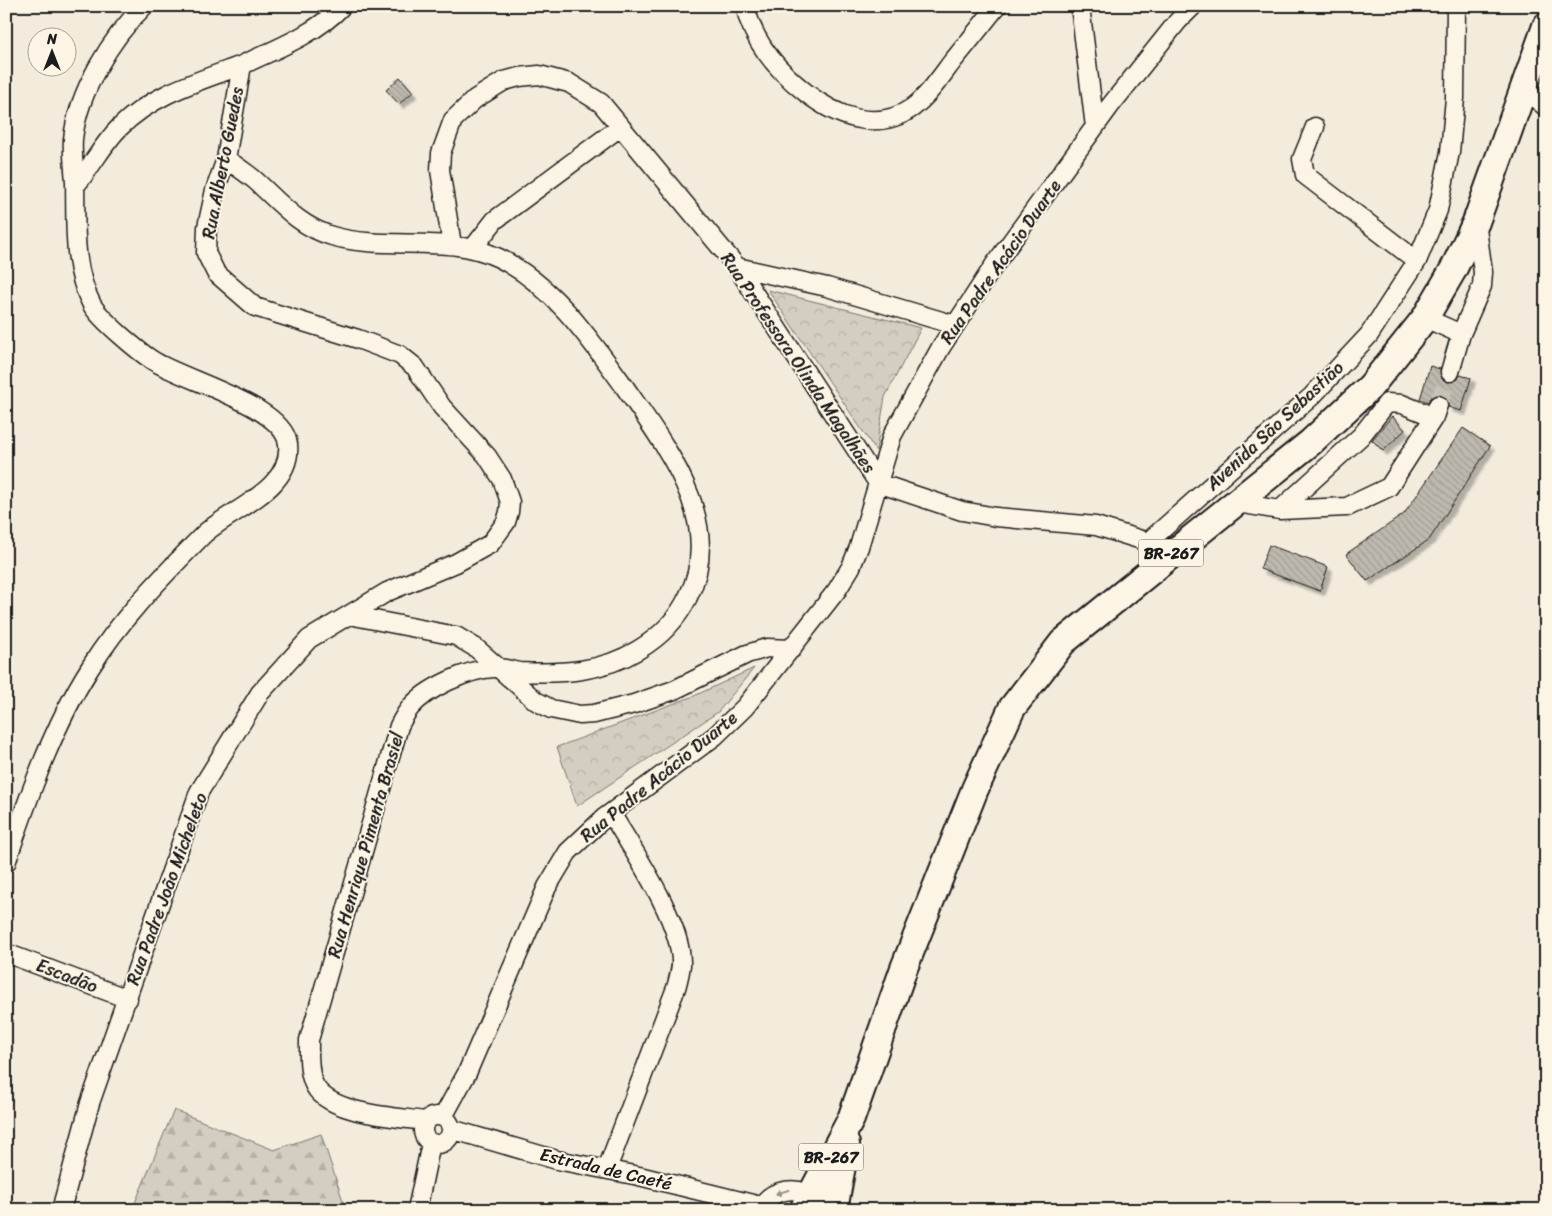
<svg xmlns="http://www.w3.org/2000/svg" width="1552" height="1216" viewBox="0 0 1552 1216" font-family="Sriracha,sans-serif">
	<defs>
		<pattern id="forest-firs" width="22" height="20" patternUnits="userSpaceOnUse" patternTransform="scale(1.25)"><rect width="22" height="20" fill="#d3cec1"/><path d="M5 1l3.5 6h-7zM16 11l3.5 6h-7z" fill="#b5b0a5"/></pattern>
		<pattern id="park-crowns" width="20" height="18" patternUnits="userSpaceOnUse" patternTransform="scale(1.25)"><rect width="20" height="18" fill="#d3cec1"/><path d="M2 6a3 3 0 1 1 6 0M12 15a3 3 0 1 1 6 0" fill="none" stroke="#b5b0a5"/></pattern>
		<pattern id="building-back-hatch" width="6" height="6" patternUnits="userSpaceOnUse" patternTransform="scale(1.25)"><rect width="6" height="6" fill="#beb9ae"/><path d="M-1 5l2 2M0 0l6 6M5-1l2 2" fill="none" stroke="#a39e95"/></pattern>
		<filter id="shadow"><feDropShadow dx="4.5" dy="4.5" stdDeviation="1" flood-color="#0004"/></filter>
	</defs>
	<rect width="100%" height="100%" fill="#f3ecdd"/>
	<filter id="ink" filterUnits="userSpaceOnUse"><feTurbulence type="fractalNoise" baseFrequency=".02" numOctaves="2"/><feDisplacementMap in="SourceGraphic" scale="10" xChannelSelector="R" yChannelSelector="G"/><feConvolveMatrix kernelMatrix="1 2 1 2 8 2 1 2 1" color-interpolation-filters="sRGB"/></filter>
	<g filter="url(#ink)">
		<path fill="url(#forest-firs)" stroke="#78756e" d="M174,1110l100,40 47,-16 25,76h-214z"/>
		<path fill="url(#park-crowns)" stroke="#78756e" d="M768,290l153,38 -36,69 -9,54z
			M754,668l-36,44 -141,94 -20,-59 137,-51z"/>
		<path fill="url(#building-back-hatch)" stroke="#1c1c1c" filter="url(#shadow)" d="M400,77l13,15 -14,12 -13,-14z
			M1430,366l10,3 2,10 6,3 9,-2 3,-5 11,3 -10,33 -13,-4 -2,-9 -5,-3 -10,2 -3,5 -8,-3z
			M1392,416l13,14 -22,21 -11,-11z
			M1463,428l27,18 -61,94 -62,41 -21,-27 58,-40z
			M1269,545l59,22 -8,24 -60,-22z"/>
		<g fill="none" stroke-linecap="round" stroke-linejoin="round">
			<path stroke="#c8c2b6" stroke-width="18" stroke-dasharray="18 9" stroke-linecap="butt" d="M1438,405l12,-33"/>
			<defs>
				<path id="minor" d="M745,6c8,36 32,64 60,86 30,24 71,41 107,16 16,-12 28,-30 40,-46 15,-18 30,-37 45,-56
					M1080,6l15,121
					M1522,88l24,19
					M1315,127l-13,32 3,16 112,86
					M226,159c10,7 21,14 30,22 24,22 44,46 76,55 55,16 116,-3 167,22 54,27 91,81 125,128 41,60 102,136 64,211 -11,23 -28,40 -50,53 -36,22 -76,24 -118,22 -8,-1 -17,-5 -26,-4 -25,1 -68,20 -84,40 -4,5 -8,12 -11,18l-90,314c0,14 -1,29 4,42 11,32 83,35 112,39
					M75,186c16,-18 27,-41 44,-58 35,-35 78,-46 123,-63
					M452,245l-12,-75 1,-17 12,-33 22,-21 29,-18 15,-4 20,-2 30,8 32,20 136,164 141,216 84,28 34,6 100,9 52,16 164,-146 57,-61 48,-74 21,-51 12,-58 5,-54 1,-92
					M473,248l22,-28 125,-93
					M737,267l90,20 128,38
					M1425,318l36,16
					M1450,372l11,-38 21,-48 1,-14 -7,-50
					M1237,503l43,7 81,-74 26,-33 15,1 32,13 4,-12
					M1280,510l67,-3 42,-20 45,-70
					M349,615l107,21 20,12 60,53 15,8 29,6 14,-1 40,-10 40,-14 73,-36 20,-6 25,1
					M6,863c22,-65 47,-137 84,-195 31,-50 72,-91 113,-133 26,-25 90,-45 85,-91 -5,-39 -106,-64 -136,-84 -14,-9 -52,-41 -60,-55 -20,-38 -16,-81 -17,-123 -1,-14 -3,-29 -2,-43 5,-47 38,-101 71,-133
					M6,953l122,46
					M423 1130a14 14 0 1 1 28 0a14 14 0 1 1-28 0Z
					M443,1117l24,-44 80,-186 21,-35 36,-34 111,-82 30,-29 92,-117 14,-23 8,-20 33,-111 49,-89 54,-83 115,-158 68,-85 15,-15
					M451,1129l106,31 82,16 122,30
					M607,1169l69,-181c2,-7 4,-15 5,-23 2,-42 -49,-116 -70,-152
					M61,1210l29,-107 109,-311 61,-99 49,-54 78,-47 69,-29 34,-19 16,-22 3,-10 1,-10 -8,-23 -15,-23 -45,-49 -27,-40 -15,-12 -42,-16 -103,-32 -39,-34 -10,-20 1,-26 8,-37 11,-31 16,-94c34,-16 74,-31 100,-59
					M417,1210l14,-67
					M759,1210c12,-23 40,-25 59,-10"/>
				<path id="highway" d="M803,1210l48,-91 53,-151 71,-179 37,-81 51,-66 248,-200 59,-55 55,-69 28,-48 23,-48 70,-196
					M834,1210l12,-66"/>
			</defs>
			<use href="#minor" stroke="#1c1c1c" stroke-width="21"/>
			<use href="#highway" stroke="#1c1c1c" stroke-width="30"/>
			<use href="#minor" stroke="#fcf5e5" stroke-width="18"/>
			<use href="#highway" stroke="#fcf5e5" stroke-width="26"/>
		</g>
		<defs><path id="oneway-solid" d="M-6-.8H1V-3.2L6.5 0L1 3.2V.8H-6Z" transform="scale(1.25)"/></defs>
		<use fill="#97938b" href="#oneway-solid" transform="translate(782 1192) rotate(163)"/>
	</g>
	<g text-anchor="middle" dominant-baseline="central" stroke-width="4" stroke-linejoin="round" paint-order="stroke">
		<g fill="#fcf5e5" stroke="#5f5d58" stroke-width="1">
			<rect x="1138.5" y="539.5" width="65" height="27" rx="4"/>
			<rect x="798.5" y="1143.5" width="65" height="27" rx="4"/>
		</g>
		<g font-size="16" font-weight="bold" fill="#1c1c1c">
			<text x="1171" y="553">BR-267</text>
			<text x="831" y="1157">BR-267</text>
		</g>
		<g font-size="18" fill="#1c1c1c" stroke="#fcf5e5">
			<text transform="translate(223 163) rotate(-79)">Rua Alberto Guedes</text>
			<text transform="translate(1001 262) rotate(-55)">Rua Padre Acácio Duarte</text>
			<text transform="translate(798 363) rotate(56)">Rua Professora Olinda Magalhães</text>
			<text transform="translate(1275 426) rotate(-43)">Avenida São Sebastião</text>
			<text transform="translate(659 777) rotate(-39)">Rua Padre Acácio Duarte</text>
			<text transform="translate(366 845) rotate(-74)">Rua Henrique Pimenta Brasiel</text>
			<text transform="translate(167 889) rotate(-70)">Rua Padre João Micheleto</text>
			<text transform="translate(67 976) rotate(21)">Escadão</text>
			<text transform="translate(606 1169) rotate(13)">Estrada de Caeté</text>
		</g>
	</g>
	<rect width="1552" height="1216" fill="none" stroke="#fcf5e5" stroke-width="25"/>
	<rect x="12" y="12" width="1527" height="1191" fill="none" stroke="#1c1c1c" stroke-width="2" filter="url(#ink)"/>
	<g transform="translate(52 52)"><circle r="24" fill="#fcf5e5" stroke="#a29e95"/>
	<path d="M0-4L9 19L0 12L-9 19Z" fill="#1c1c1c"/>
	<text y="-8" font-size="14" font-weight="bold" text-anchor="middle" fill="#1c1c1c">N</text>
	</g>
</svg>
